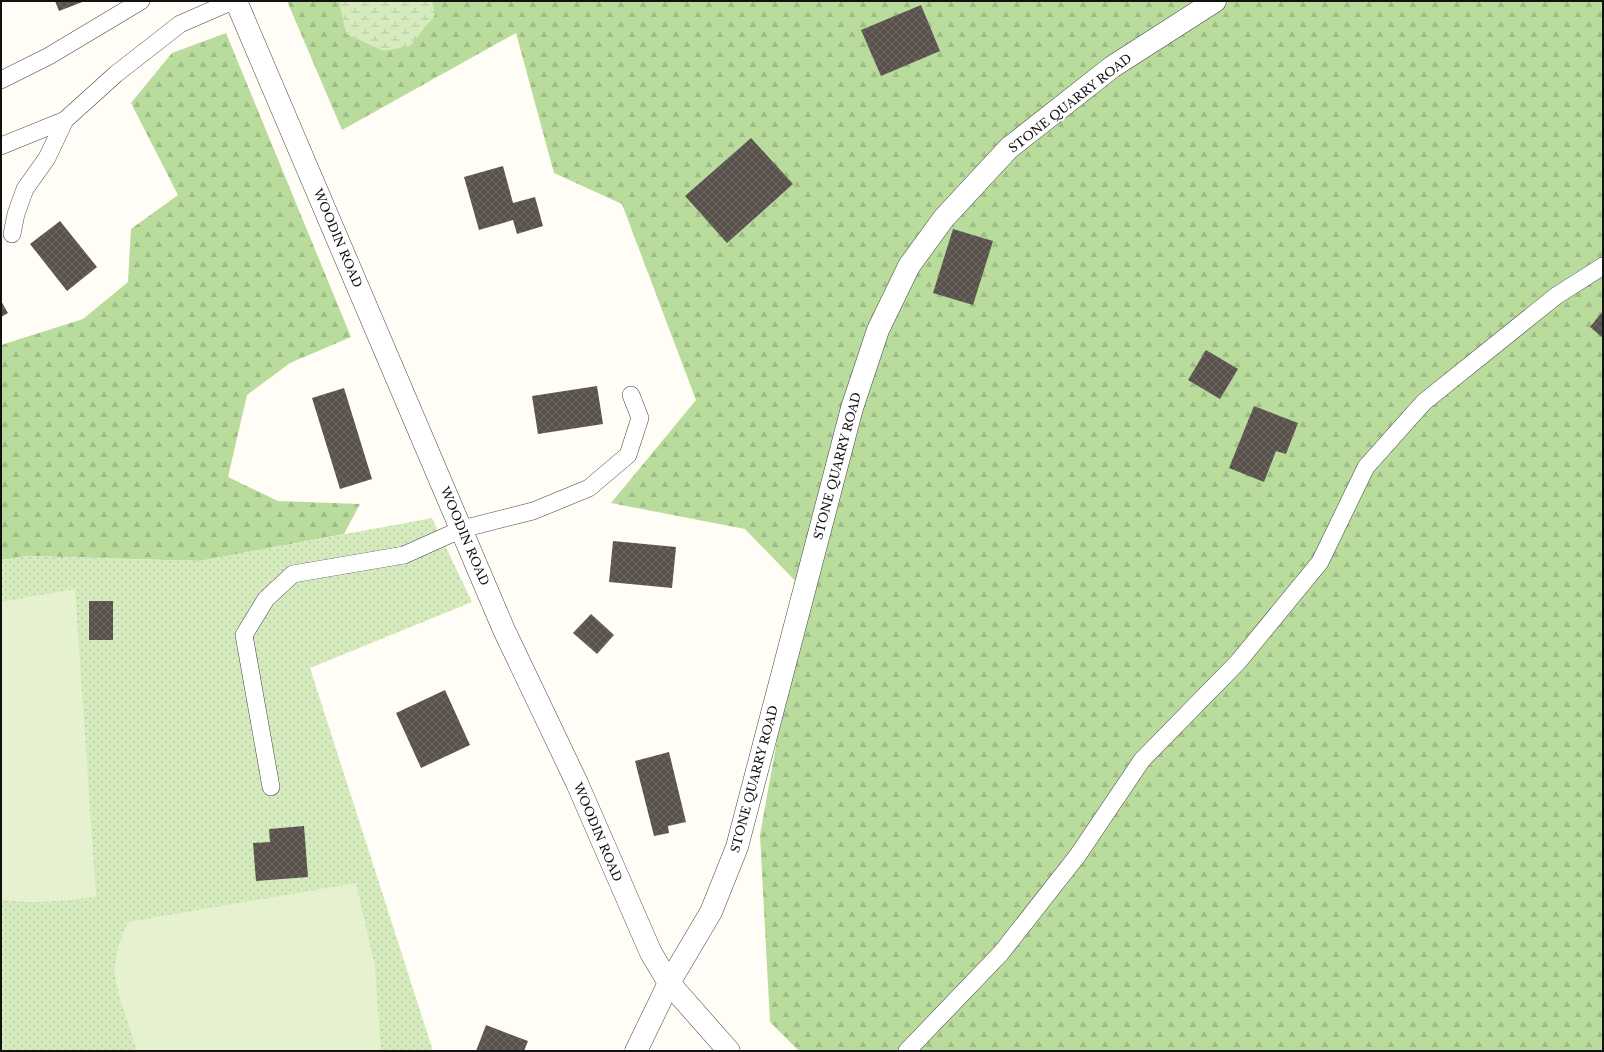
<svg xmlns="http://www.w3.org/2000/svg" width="1604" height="1052" viewBox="0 0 1604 1052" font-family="'Libre Baskerville',serif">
	<defs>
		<pattern id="forest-firs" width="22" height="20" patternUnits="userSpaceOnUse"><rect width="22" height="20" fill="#b9dc9c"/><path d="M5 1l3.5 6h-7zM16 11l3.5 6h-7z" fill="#9ebc85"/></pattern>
		<pattern id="wetland-marsh" width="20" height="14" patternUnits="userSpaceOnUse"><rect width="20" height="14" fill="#d5ebbd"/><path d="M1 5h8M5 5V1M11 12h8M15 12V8" fill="none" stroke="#b6c8a1"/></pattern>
		<pattern id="park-dots" width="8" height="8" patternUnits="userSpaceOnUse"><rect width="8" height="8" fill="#d5ebbd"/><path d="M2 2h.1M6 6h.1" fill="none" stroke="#b6c8a1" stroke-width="1.8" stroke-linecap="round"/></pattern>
		<pattern id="building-cross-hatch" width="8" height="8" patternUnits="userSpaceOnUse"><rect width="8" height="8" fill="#5a524d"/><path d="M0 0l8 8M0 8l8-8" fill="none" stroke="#6d6662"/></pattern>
	</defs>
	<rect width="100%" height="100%" fill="#fffdf5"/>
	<path fill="url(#forest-firs)" d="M287,1h1316v1050h-804l-29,-29 -10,-187 44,-245 -59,-61 -134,-26 85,-103 -74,-196 -68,-31 -38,-140 -174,97z
		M226,33l125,304 -61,26 -43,32 -19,82 50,24 82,3 -16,30 -144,27 -173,-5 -26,4v-215l82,-26 45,-37 3,-53 47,-34 -47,-92 41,-50z"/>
	<path fill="url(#wetland-marsh)" d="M339,1h93l3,14 -25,31 -26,5 -38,-17z"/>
	<path fill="url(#park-dots)" d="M432,518l40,84 -162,66 123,383h-432v-491l26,-4 173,5z"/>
	<path fill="#e6f2cf" d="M75,589l21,308c-32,4 -64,8 -95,2v-297z
		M356,883l19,84 6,84h-244l-18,-56 -5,-24 4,-24 10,-25z"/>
	<path fill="url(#building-cross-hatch)" d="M55,1h30l-26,10z
		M921,5l19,46 -59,25 -20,-46z
		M751,138l42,46 -66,59 -42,-47z
		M503,166l10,37 22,-6 8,29 -26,8 -4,-14 -34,10 -15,-53z
		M60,221l37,46 -30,24 -37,-47z
		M953,229l40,12 -20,64 -40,-12z
		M1,301l7,12 -7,4z
		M1603,311v27l-13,-11z
		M1206,350l32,19 -18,30 -32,-19z
		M597,386l6,38 -65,10 -6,-38z
		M344,388l28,91 -32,10 -28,-91z
		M1254,406l44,17 -12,31 -10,-3 -12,31 -35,-14z
		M613,541l63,6 -4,41 -63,-6z
		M89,601h24v39h-24z
		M591,614l23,21 -17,19 -24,-21z
		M445,690l25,55 -49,23 -25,-55z
		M669,752l17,70 -18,4 1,7 -15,3 -19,-75z
		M304,826l4,51 -52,4 -3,-38 17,-1 -1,-13z
		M486,1025l42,16 -4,10h-48z"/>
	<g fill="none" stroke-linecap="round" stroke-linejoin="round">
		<defs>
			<path id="service" d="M1,80l48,-24 92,-55
				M1,146l64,-26
				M12,234l4,-20 9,-25 22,-31 18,-38 51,-46 64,-50 53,-23
				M271,787l-27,-152 22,-36 27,-25 111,-19 58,-26 71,-18 56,-23 39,-33 12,-37 -9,-23
				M907,1051l94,-98 77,-98 64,-95 96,-98 82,-100 46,-95 58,-65 132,-106 47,-30"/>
			<path id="minor" d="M636,1051l33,-68 42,-71 26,-65 115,-439 26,-78 31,-64 35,-48 65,-70 103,-81 103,-66"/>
			<path id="tertiary" d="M236,1l268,629 73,153 74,170 18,30 60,68"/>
		</defs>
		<use href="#service" stroke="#444" stroke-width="18"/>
		<use href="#minor" stroke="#444" stroke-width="23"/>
		<use href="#tertiary" stroke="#444" stroke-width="23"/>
		<use href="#service" stroke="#fff" stroke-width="17"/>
		<use href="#minor" stroke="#fff" stroke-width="22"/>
		<use href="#tertiary" stroke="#fff" stroke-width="22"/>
	</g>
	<g text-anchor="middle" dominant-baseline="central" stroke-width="4" stroke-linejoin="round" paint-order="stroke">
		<g font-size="12" fill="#111" stroke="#fff">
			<text transform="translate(1070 103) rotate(-38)">STONE QUARRY ROAD</text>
			<text transform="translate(338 238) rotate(67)">WOODIN ROAD</text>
			<text transform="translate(837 466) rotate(-75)">STONE QUARRY ROAD</text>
			<text transform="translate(465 536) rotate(67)">WOODIN ROAD</text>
			<text transform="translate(754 779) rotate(-75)">STONE QUARRY ROAD</text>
			<text transform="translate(598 832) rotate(67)">WOODIN ROAD</text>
		</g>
	</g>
	<rect width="1604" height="1052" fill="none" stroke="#111111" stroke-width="4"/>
</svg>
